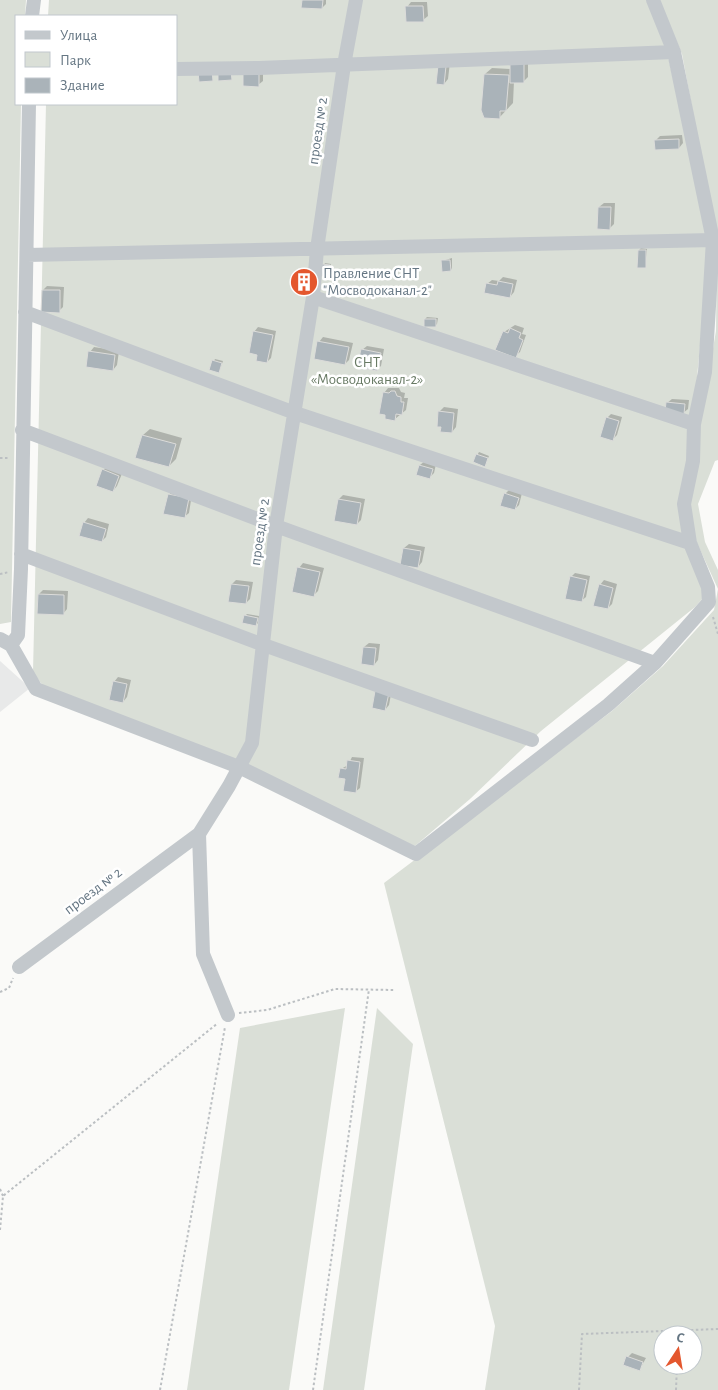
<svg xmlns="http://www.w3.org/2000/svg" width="718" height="1390" viewBox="0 0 718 1390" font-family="'Alegreya Sans',sans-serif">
	<rect width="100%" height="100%" fill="#fafaf8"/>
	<path fill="#e8e9e9" d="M0,661l30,27 -30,24z"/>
	<path fill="#dadfd7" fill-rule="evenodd" d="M0,0h26l-1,16h-9v88h5l-10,518 -11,2z
		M49,0h597l18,39 46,201 -19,201 -11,65 24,82 -1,10 -8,9 -154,124 -71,68 -55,47 -372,-160 -10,-14 13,-568h130v-88h-128z
		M659,0h59v460l-3,1 -17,43 7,38 13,28v820h-233l10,-64 -111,-443 228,-172 51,-45 51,-56 4,-21 -21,-46 -6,-18 -2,-21 8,-40 4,-45 15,-88 1,-91 -35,-186zM663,1335h30v30h-30z
		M345,1008l-56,382h-102l53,-362z
		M377,1008l36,36 -49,346h-41z"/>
	<path fill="#0003" d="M303,0h23v4l-4,4z
		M411,2h16l1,14 -5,4 -16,-13z
		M528,59v18l-4,4h-10l-1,22 -14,15 -14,-44 7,-6 19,1z
		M450,62l-2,17 -4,5 -5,-18z
		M263,64v17l-5,4h-14z
		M682,135l1,8 -4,5 -24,-7 5,-5z
		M604,203h11l-1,21 -4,4 -11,-21z
		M641,248l6,1 -2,18 -6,-17z
		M452,258v10l-1,2 -9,-9z
		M325,263l6,1 -4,12 -3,-11z
		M302,271l10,2 -2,16 -10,-16z
		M503,277l14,3 -3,12 -4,5 -23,-13 5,-4 7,1z
		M47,286l17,1 -1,20 -4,4 -16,-21z
		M427,317l11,1 -1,6 -2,2 -10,-7z
		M515,325l9,3 -2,6 4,1 -6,17 -5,4 -11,-24z
		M258,327l18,4 -5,27 -4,4 -8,-8 -5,-22z
		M323,337l30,6 -4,17 -4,4 -26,-22z
		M367,346l17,3 -3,17 -5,4 -14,-20z
		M94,347l25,4 -2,14 -4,5 -23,-18z
		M215,359l8,2 -4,11 -9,-3z
		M388,388h11l2,4 4,1 -1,5h4l-2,12 -11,9 -11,-26z
		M672,399l17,1 -1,9 -5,4 -16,-10z
		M444,407l14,2 -2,18 -4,5 -14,-7 2,-14z
		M611,414l11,3 -5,18 -4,4 -6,-21z
		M150,429l32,9 -6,21 -7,7 -26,-31z
		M479,452l10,4 -4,9 -11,-4z
		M425,461l11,3 -2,9 -5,5 -11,-4 2,-9z
		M108,466l15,5 -6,15 -4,5 -10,-21z
		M173,490l19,4 -3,19 -5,4 -15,-22z
		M509,490l13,3 -3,12 -4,4 -10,-15z
		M343,495l22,4 -4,21 -4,4 -18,-25z
		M88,518l21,6 -3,13 -4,4 -18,-18z
		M409,544l16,3 -3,15 -4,5 -16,-3 2,-16z
		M303,563l21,5 -6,23 -4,4 -15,-27z
		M575,573l15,3 -4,21 -5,4 -10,-24z
		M236,580l17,2 -3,17 -4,4 -14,-19z
		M604,580l13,4 -5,20 -4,4 -8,-23z
		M43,590l25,1 -1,18 -4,5 -24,-20z
		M247,614l12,2 -1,7 -2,2 -11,-9z
		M369,643l11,1 -2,16 -4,5 -10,-18z
		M118,677l13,3 -4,17 -4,5 -9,-20z
		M381,687l11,2 -3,16 -4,5z
		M352,757l12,1 -4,30 -5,4 -14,-23 7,-4z
		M632,1353l14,5 -6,11 -12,-12z"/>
	<path fill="#aab3b9" stroke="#dcdcda" d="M302,0h21l-1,9 -21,-1z
		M405,6h18l1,16h-18z
		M510,62l14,1v20h-14z
		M438,65l8,1 -2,19 -8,-1z
		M243,68h16v19l-16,-1z
		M212,70l1,11 -14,1 -1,-10z
		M218,71h13l1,9 -14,1z
		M484,74l25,1 -3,36h-6v8l-16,-1 -3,-8z
		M679,139v10l-24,1 -1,-10z
		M598,207h13l-1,23 -13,-1z
		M638,250h8v18h-9z
		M441,260h9l1,11 -9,1z
		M322,264l8,1 -2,13 -7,-2z
		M299,273l11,1 -2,18 -11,-1z
		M498,281l15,3 -3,14 -26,-5 2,-10 11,2z
		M42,290h18v23l-19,-1z
		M424,319h12v8h-12z
		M510,328l11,5 -2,5 4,2 -7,18 -21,-8 8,-19 5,2z
		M253,331l20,4 -6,28 -11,-2 1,-6 -8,-2z
		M317,341l32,6 -4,18 -31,-6z
		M361,349l20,4 -4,18 -20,-4z
		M88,351l27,4 -2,16 -27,-4z
		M212,360l10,3 -3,10 -10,-3z
		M391,391h4l2,5 4,1v5h3l-2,13 -6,-1 -1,7 -10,-2v-4l-6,-1 4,-22 6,1z
		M666,402l19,2 -1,10 -19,-2z
		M438,411l16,2 -2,20 -12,-1 1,-5h-4z
		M606,417l13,4 -6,20 -13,-4z
		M142,435l34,9 -7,23 -34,-9z
		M476,454l12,4 -3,9 -12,-5z
		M419,465l14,4 -3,10 -14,-4z
		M102,469l17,7 -6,16 -17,-6z
		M504,493l15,5 -4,12 -15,-4z
		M168,494l21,4 -4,20 -22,-4z
		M338,499l23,4 -4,22 -23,-4z
		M83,522l23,7 -4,13 -23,-6z
		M403,548l18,3 -3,17 -18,-3z
		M297,567l23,5 -6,25 -22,-5z
		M570,576l17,4 -5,22 -17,-3z
		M231,584l18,2 -3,18 -18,-2z
		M599,584l14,4 -5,21 -15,-3z
		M38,594l26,1v20l-27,-1z
		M244,615l14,3 -2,8 -14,-3z
		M363,647l13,1 -2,18 -13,-2z
		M113,681l14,3 -4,19 -14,-3z
		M375,691l14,2 -4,18 -13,-3z
		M347,760l13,2 -4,31 -13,-2 2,-12 -7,-1 2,-10 6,1z
		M626,1356l17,6 -3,9 -17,-6z"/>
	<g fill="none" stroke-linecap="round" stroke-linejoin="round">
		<path stroke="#bbbfc2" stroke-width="2" stroke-dasharray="2.5 2.5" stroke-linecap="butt" d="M0,458h10
			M0,574l9,-2
			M713,617l5,17
			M0,992l9,-4 4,-10
			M239,1013l28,-3 68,-21 60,1
			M0,1189l3,7
			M0,1230l3,-34 215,-173
			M160,1390l65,-363
			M313,1390l56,-401
			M579,1390l3,-56 136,-5
			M676,1390l1,-25"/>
		<path stroke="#c3c8cc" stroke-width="14" d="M32,16l2,-16
			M176,69l83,-1 415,-16
			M27,255l686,-15
			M313,297l381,127
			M25,312l270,101 395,130
			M22,430l254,96 379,137
			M21,554l240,90 271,96
			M0,639l11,6 25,44 203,78 177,87 192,-149 47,-42 54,-61 -1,-15 -18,-44 -6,-39 9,-43 1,-37 11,-52 8,-132 -39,-188 -21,-52
			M11,645l7,-10 3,-66 8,-465
			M199,834l4,120 25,61
			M19,967l180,-133 30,-48 23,-43 24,-217 37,-229 4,-48 27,-184 12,-65"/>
	</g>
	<defs>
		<symbol id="building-disc" viewBox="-11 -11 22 22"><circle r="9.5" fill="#e4572e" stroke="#fff"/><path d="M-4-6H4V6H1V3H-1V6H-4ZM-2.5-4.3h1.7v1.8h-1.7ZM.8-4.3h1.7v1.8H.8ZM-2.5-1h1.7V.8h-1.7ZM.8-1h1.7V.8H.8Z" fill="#fff"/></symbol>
	</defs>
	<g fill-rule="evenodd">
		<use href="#building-disc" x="288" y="266" width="32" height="32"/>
	</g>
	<g text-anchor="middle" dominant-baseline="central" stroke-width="5" stroke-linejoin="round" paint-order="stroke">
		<g font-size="15" fill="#657683" stroke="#fff">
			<text transform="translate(318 131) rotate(-82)">проезд № 2</text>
			<text transform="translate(260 532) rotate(-82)">проезд № 2</text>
			<text transform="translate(93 891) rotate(-37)">проезд № 2</text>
		</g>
		<g font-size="15" fill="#657683" stroke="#fff" text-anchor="start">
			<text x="323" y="273">Правление СНТ<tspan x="323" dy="17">"Мосводоканал-2"</tspan></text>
		</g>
		<g font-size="15" fill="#687a64" stroke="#fff">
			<text x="367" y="362">СНТ<tspan x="367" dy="17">«Мосводоканал-2»</tspan></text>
		</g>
	</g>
	<rect x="15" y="15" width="162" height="90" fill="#ffffff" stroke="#c1c8cd"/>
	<rect x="25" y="31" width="25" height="8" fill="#c3c8cc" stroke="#c1c8cd"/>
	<text x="60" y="40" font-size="15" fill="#657683">Улица</text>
	<rect x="25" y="52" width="25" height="15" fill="#dadfd7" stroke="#c1c8cd"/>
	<text x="60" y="65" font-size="15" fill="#657683">Парк</text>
	<rect x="25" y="78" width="25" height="15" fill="#aab3b9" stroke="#c1c8cd"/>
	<text x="60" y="90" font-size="15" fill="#657683">Здание</text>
	<g transform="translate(678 1350) rotate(12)"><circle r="24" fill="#ffffff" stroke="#c1c8cd"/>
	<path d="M0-4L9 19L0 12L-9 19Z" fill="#e4572e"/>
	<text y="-8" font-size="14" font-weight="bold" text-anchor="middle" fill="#657683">С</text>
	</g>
</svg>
